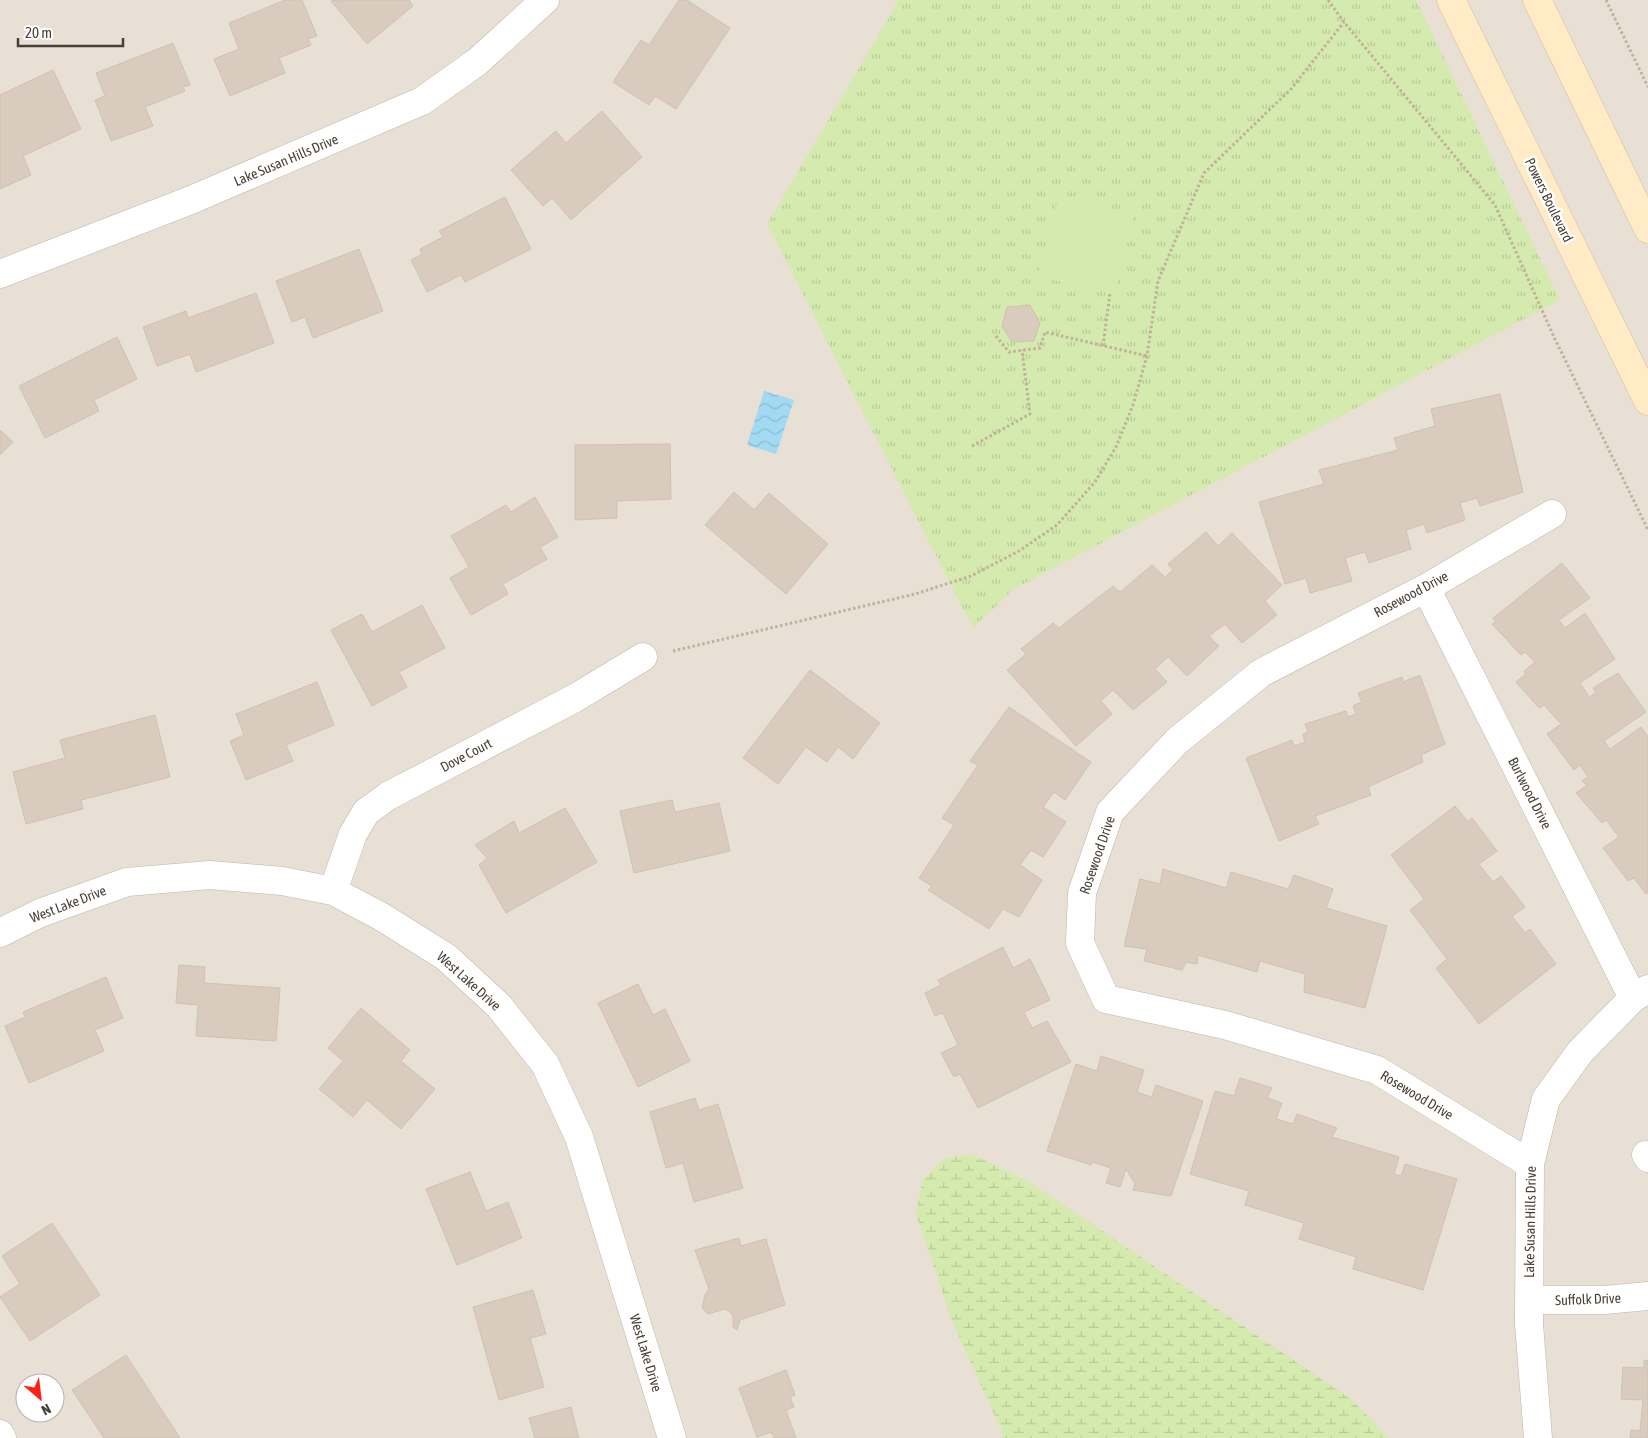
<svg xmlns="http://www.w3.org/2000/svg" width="1648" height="1438" viewBox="0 0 1648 1438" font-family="'Asap Condensed',sans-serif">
	<defs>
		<pattern id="grass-tufts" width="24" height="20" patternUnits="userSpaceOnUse" patternTransform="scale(1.25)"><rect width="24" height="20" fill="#d5eaaf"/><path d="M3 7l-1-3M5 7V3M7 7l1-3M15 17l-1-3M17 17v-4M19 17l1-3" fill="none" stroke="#b8ca97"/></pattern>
		<pattern id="wetland-marsh" width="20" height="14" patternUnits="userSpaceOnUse" patternTransform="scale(1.25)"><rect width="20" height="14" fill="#d5eaaf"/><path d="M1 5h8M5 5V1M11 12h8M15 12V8" fill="none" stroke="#b8ca97"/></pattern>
		<pattern id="water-waves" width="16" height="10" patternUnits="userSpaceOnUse" patternTransform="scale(1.25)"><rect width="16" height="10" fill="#a2daf3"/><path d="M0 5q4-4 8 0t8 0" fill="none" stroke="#8dbcd1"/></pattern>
	</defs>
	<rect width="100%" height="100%" fill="#f4efe7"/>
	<path fill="#e8e0d5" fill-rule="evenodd" d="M0,0h1648v1438h-1648zM25,1383h30v30h-30z"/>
	<path fill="url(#grass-tufts)" d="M899,0h517l144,300 -546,289 -41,39 -206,-404z"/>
	<path fill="url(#wetland-marsh)" d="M970,1154l55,25 326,220 38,39h-386v-4l-51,-113 -36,-107 7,-35 21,-20z"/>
	<path fill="#d5eaaf" d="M1059,195l76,19 -21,80 -76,-18z"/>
	<path fill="url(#water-waves)" d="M764,391l30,9 -18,54 -29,-9z"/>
	<path fill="#d9ccbf" stroke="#d1c1af" d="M285,0h17l15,36 -9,3 3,6 -32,13 6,15 -55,23 -16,-37 25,-10 -10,-26z
		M332,0h77l4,6 -46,38 -36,-43z
		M679,0h8l43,28 -54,81 -21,-13 -6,9 -36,-23 28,-42 8,5z
		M173,43l17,42 -7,2 2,4 -40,16 8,19 -42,15 -16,-41 10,-4 -9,-23z
		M53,70l28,59 -58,27 8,19 -31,14v-94z
		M602,111l40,46 -71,63 -19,-22 -9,8 -32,-36 45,-39 10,12z
		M505,197l26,52 -66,33 -4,-7 -34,17 -16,-32 11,-6 -2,-5 23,-12 -4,-6z
		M359,249l24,62 -70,27 -8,-21 -13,5 -16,-41z
		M256,293l18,50 -78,29 -6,-18 -33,12 -14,-39 43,-16 2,7z
		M1030,305l10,18 -6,18 -22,1 -10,-16 5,-19z
		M117,337l20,42 -43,21 5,11 -54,27 -26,-52z
		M1500,394l23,98 -43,14 -3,-8 -17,5 5,17 -38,13 -3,-9 -18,6 5,19 -42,14 -4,-11 -20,6 7,23 -42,12 -4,-15 -21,6 -26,-82 65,-18 -5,-14 79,-20 -4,-12 41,-12 -4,-17z
		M0,430l13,12 -13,13z
		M670,444l1,55 -54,2v17l-42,2v-75z
		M734,492l20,18 15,-17 59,51 -42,50 -81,-69z
		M535,497l23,40 -18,10 7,12 -44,25 5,10 -37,21 -21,-37 19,-11 -18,-31 55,-31 5,7z
		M1206,532l12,14 14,-13 50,52 -17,16 12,14 -35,28 -17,-19 -16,12 10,10 -32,30 -19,-19 -13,12 12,13 -34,28 -20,-20 -12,11 11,13 -36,32 -69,-76 19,-16 -5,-5 32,-26 6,5 54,-42 7,6 32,-27 13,12 8,-7 -5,-6z
		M1562,563l28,35 -31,22 6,8 20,-15 30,46 -35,24 9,14 7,-4 -3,-5 25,-15 28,39 -42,29 6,8 31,-22 7,10v155l-2,2 -12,-16 -6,3 -25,-33 16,-11 -13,-17 -4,3 -26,-30 11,-8 -5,-4 6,-4 -8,-12 -6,5 -27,-36 14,-10 -17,-19 -5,3 -23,-26 10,-8 -2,-3 11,-9 -10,-10 -4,3 -29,-31 4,-2 -3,-4z
		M422,605l23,43 -46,24 8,15 -35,19 -41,-76 31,-16 10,18z
		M810,670l70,53 -27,36 -15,-12 -11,15 -21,-15 -28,37 -35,-26z
		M1420,675l25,69 -24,11 2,7 -55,25 3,8 -56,21 4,8 -40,17 -33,-83 46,-18 2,6 11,-4 -2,-8 5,-2 -3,-8 41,-13 2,6 8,-3 -3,-8 9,-4 -4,-9 44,-16 1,5z
		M317,682l17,43 -48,20 7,16 -47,19 -16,-39 14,-6 -8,-21z
		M1009,707l82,55 -26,38 -11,-8 -11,15 23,15 -23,35 -12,-7 -11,15 22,15 -23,37 -16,-8 -14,20 -61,-39 4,-4 -13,-8 35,-53 -12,-7 36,-53 -8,-4z
		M155,715l15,62 -89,23 2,9 -57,15 -13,-52 52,-14 -5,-18z
		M672,800l3,12 44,-9 11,48 -96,22 -14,-62z
		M1455,806l13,16 4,-4 25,33 -18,13 14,18 8,-6 24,31 -13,9 13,17 5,-4 26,35 -77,60 -43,-56 11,-9 -37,-49 14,-11 -33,-44z
		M565,808l32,54 -91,51 -27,-48 8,-7 -12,-13 39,-24 5,12z
		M1163,869l63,19 5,-16 57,17 6,-14 39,14 -7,19 61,18 -22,82 -61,-16 1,-18 -45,-13 -3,11 -59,-17 -1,9 -11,-2 -4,8 -38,-9 3,-12 -23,-3 16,-67 20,5z
		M1003,947l10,21 17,-9 20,41 -26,12 8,16 15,-7 24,41 -93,46 -18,-34 -6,3 -13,-24 17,-8 -15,-32 -8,3 -10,-23 16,-8 -3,-5z
		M179,965l26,2 -1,16 76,5 -4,53 -80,-5 2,-31 -22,-2z
		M106,977l17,41 -28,12 9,21 -75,32 -24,-57 20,-9 -2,-5z
		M638,984l15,31 12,-6 25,52 -52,26 -40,-84z
		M361,1008l49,42 -9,11 34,28 -34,40 -34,-29 -14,17 -34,-28 24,-28 -15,-13z
		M1101,1056l43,14 -7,22 15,5 4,-12 47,16 -32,95 -38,-6 2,-6 -9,-15 -6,18 -14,-4 5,-15 -19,-6 -1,3 -44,-14 29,-87 21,7z
		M1240,1078l32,10 -5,10 15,5 -6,16 17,5 4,-10 40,14 -5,9 67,20 -5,17 7,2 4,-12 52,15 -34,111 -70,-21 3,-12 -57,-18 5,-16 -59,-18 4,-14 -59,-17 25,-83 19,5z
		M695,1098l4,12 19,-6 25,84 -49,14 -11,-39 -17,5 -16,-56z
		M470,1172l16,39 22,-9 14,36 -65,27 -31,-76z
		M52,1223l48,72 -70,46 -30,-44 20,-13 -18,-28z
		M739,1238l2,8 25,-7 19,66 -45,15 -3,10 -4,-3v-11l-4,-5 -4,-2 -17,5 -6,-6 3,-13 4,-6 -14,-39z
		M533,1290l13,44 -16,4 14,49 -45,13 -26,-93z
		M126,1355l54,83h-76l-32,-48z
		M1644,1360l4,1v77h-18l1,-8 9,1 3,-31 -22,-1 2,-32 21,1z
		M786,1370l9,25 -5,2 4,10 -8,3 10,28h-22l-3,-6 -14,5 -18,-49z
		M571,1407l8,31h-44l-6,-20z"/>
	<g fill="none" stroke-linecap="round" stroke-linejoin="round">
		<defs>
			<path id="street" d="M0,274l191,-74 231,-99 55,-39 68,-62
				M1426,588l207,410
				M333,891l20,-57 13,-22 22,-16 187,-98 68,-41
				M0,933l40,-20 87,-31 83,-7 72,6 51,10 49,26 64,40 53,49 46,58 34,73 93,301
				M1646,1155l2,3
				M1530,1164l-153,-94 -152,-45 -119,-26 -26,-56 2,-50 28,-81 67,-71 84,-68 165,-85 126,-74
				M1529,1300h76l43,-4
				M0,1434l2,4
				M1538,1438l-9,-114 1,-160 16,-65 34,-47 53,-54 15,-9"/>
			<path id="secondary" d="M1451,0l197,401
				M1537,0l111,229"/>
		</defs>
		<use href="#street" stroke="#c0b6a9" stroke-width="29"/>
		<use href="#secondary" stroke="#d6be96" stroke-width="29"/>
		<path stroke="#c2b09a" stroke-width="3" stroke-dasharray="2.5 2.5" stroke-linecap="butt" d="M1328,0l16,22 151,183 59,132 94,193
			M1606,0l42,87
			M996,336l13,16 31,-4 5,-16 102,24
			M1103,346l7,-53
			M972,446l58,-32 -8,-64
			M673,651l242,-57 56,-18 48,-25 38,-26 38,-43 21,-35 17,-42 14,-49 11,-75 46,-108 87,-84 53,-67"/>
		<use href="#street" stroke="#fff" stroke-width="28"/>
		<use href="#secondary" stroke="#ffecc7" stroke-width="28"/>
	</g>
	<g text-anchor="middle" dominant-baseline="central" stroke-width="5" stroke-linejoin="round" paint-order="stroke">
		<g font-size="14" fill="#483f36" stroke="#fff">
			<text transform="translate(286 160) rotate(-23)">Lake Susan Hills Drive</text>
			<text transform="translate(1549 200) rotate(64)">Powers Boulevard</text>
			<text transform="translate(1411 594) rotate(-28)">Rosewood Drive</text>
			<text transform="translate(466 755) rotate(-28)">Dove Court</text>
			<text transform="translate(1530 793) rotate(63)">Burlwood Drive</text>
			<text transform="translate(1097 855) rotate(-71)">Rosewood Drive</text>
			<text transform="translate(68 904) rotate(-21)">West Lake Drive</text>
			<text transform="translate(469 981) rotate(42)">West Lake Drive</text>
			<text transform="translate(1417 1095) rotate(31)">Rosewood Drive</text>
			<text transform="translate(1530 1222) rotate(-89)">Lake Susan Hills Drive</text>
			<text transform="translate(1588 1299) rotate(-2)">Suffolk Drive</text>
			<text transform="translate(646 1353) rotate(73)">West Lake Drive</text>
		</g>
	</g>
	<g transform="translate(40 1398) rotate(152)"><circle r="24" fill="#ffffff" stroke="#b6b2af"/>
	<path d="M0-4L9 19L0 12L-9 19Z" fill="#ff1f14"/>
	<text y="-8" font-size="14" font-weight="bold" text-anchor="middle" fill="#483f36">N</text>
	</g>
	<path d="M18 38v8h105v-8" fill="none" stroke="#483f36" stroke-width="2.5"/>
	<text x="25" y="38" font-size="15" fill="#483f36" stroke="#ffffff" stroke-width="4" paint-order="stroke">20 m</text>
</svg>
